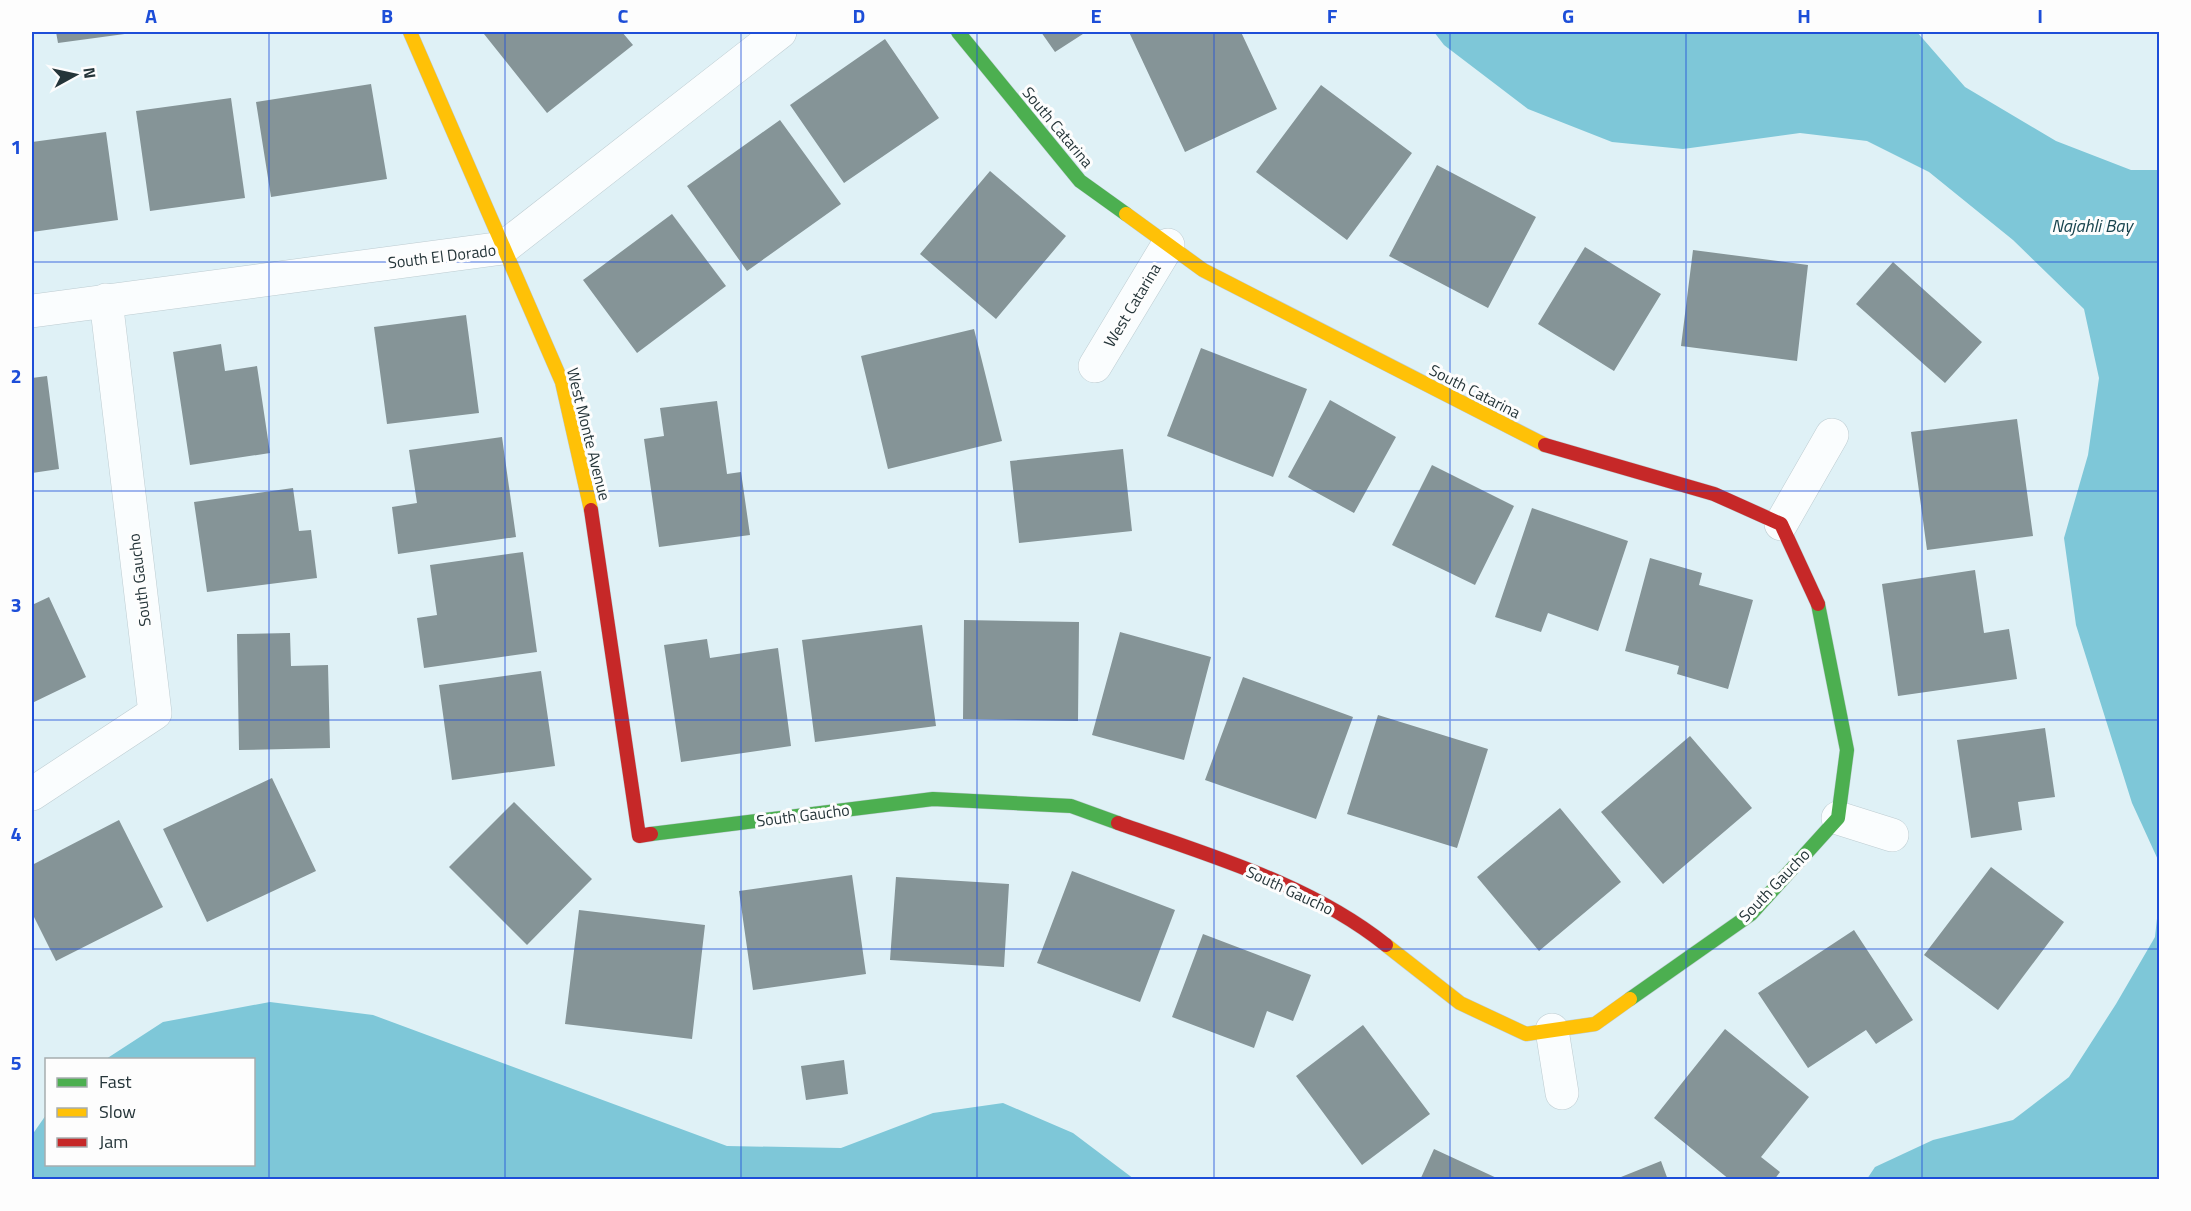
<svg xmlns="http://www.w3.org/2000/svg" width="2191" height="1211" viewBox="0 0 2191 1211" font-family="'Titillium Web',sans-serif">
	<rect width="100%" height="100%" fill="#dff1f6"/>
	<path fill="#7ec7d8" d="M1434,32h483l48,55 91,54 75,29h28v692l-27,-59 -56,-178 -12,-87 24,-83 11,-77 -15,-69 -71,-69 -84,-68 -62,-31 -67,-8 -117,16 -71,-7 -84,-33 -84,-64z
		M2159,900v279h-292l8,-12 58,-27 80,-20 56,-43 47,-73 39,-67z
		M270,1002l103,13 354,131 114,2 92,-35 70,-10 70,30 61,46h-1102v-44l14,-20v49h208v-104l-148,-1 57,-37z"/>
	<path fill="#859497" d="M56,32h76v1l-74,10z
		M487,32h135l11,13 -86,68 -63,-79z
		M1041,32h45l-31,20z
		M1129,32h112l36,77 -92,43z
		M885,39l54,79 -95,65 -54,-78z
		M371,84l16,95 -116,18 -15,-95z
		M1321,85l91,68 -65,87 -91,-68z
		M231,98l14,100 -95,13 -14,-100z
		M780,120l61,84 -94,67 -60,-85z
		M106,132l12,88 -86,12v-90z
		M1437,165l99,52 -48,91 -99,-52z
		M990,171l76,65 -70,83 -76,-65z
		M672,214l54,72 -89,67 -54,-73z
		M1585,247l76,47 -47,77 -76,-47z
		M1693,250l115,15 -11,96 -116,-15z
		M1893,262l89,80 -37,41 -89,-79z
		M466,315l13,98 -92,11 -13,-97z
		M974,329l28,112 -114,28 -27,-113z
		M221,344l4,27 32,-5 13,87 -80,12 -17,-113z
		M1201,348l106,41 -34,88 -106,-41z
		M47,376l12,93 -27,4v-95z
		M1330,400l66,37 -42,76 -66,-36z
		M717,401l10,73 14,-2 9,63 -91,12 -15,-108 20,-3 -4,-28z
		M2017,419l16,117 -106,14 -16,-118z
		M502,437l14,100 -118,17 -6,-47 25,-4 -8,-53z
		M1123,449l9,82 -113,12 -9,-82z
		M1432,465l82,41 -39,79 -83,-40z
		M293,488l6,43 12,-1 6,48 -110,14 -13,-90z
		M1532,508l96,33 -30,90 -50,-18 -7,19 -46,-15z
		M523,552l14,100 -113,16 -7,-50 20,-3 -7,-50z
		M1650,558l52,15 -3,12 54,15 -25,89 -51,-15 2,-8 -54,-15z
		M1975,570l9,63 25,-4 8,50 -119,17 -16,-112z
		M49,597l37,80 -54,26v-98z
		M964,620l115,2 -1,99 -115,-2z
		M922,625l14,101 -121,16 -13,-102z
		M1120,632l91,25 -27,103 -92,-25z
		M290,633l1,33 37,-1 2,83 -91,2 -2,-116z
		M707,639l3,19 68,-10 13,98 -110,16 -17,-117z
		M541,671l14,95 -103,14 -13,-95z
		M1243,677l110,40 -37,102 -111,-39z
		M1378,715l110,34 -31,99 -110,-34z
		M2045,728l10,69 -37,5 4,28 -51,8 -14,-98z
		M1690,736l62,72 -89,76 -62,-72z
		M272,778l44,93 -109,51 -44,-93z
		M514,802l78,77 -65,66 -78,-78z
		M1560,808l61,74 -82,69 -62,-74z
		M119,820l44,87 -107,54 -24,-48v-48z
		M1991,867l73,55 -66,88 -74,-55z
		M1072,871l103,39 -35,92 -103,-39z
		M852,875l14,99 -113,16 -14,-99z
		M896,877l113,7 -5,83 -114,-7z
		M579,910l126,15 -13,114 -127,-15z
		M1854,930l59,90 -37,24 -10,-14 -58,38 -50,-75z
		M1203,934l108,41 -18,46 -26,-10 -13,37 -82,-31z
		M1363,1025l67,89 -68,51 -66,-89z
		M1725,1029l84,68 -48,60 19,15 -6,8h-44l-76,-62z
		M844,1060l4,34 -42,6 -5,-34z
		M1434,1149l67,31h-81z
		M1661,1161l7,19h-52v-1z"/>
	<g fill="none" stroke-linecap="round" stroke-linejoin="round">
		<defs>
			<path id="street" d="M32,311l471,-63 277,-216
				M1095,366l73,-121
				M1781,524l51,-89
				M32,794l123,-81 -49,-413
				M1838,818l54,17
				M1552,1030l10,63"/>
			<path id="fast" d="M958,32l122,149 46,33
				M651,834l282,-35 138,7 47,17
				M1630,999l121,-85 87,-96 9,-68 -29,-146"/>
			<path id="slow" d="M410,32l152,350 29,128
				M1126,214l77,56 342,175
				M1386,945l74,58 66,31 69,-10 35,-25"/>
			<path id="jam" d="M1545,445l169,49 67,30 37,80
				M591,510l48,326 12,-2
				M1118,823c92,33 190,60 268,122"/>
		</defs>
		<use href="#street" stroke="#bdccd1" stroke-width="34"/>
		<use href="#fast" stroke="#bdccd1" stroke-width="15"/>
		<use href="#slow" stroke="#bdccd1" stroke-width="15"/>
		<use href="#jam" stroke="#bdccd1" stroke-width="15"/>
		<use href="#street" stroke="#fafdfe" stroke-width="33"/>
		<use href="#fast" stroke="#4caf50" stroke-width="14"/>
		<use href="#slow" stroke="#ffc107" stroke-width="14"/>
		<use href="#jam" stroke="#c62828" stroke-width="14"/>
	</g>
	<path fill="none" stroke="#1d4ed8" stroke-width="1.5" stroke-opacity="0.55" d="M269,32v1148M505,32v1148M741,32v1148M977,32v1148M1214,32v1148M1450,32v1148M1686,32v1148M1922,32v1148M32,262h2128M32,491h2128M32,720h2128M32,949h2128"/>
	<g text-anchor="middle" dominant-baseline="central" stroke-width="6" stroke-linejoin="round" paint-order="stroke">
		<g font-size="16" fill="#253539" stroke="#fdfdfd">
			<text transform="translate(1058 127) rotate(50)">South Catarina</text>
			<text transform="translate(442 256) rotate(-7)">South El Dorado</text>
			<text transform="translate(1132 305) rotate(-59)">West Catarina</text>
			<text transform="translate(1475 391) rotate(27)">South Catarina</text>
			<text transform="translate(589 434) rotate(76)">West Monte Avenue</text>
			<text transform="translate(139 580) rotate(-97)">South Gaucho</text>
			<text transform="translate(803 815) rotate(-7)">South Gaucho</text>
			<text transform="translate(1774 885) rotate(-46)">South Gaucho</text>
			<text transform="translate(1290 890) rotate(25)">South Gaucho</text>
		</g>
		<g font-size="18" font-style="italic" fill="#19454f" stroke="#fdfdfd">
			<text x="2092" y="225">Najahli Bay</text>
		</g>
	</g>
	<rect width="2191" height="1211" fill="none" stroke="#fdfdfd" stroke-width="66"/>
	<rect x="45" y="1058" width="210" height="108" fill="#fdfdfd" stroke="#a7adaf" stroke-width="1.5"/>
	<rect x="57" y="1078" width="30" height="9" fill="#4caf50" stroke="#a7adaf" stroke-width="1.5"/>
	<text x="99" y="1088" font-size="18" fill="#253539">Fast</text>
	<rect x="57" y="1108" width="30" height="9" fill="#ffc107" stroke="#a7adaf" stroke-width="1.5"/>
	<text x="99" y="1118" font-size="18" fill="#253539">Slow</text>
	<rect x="57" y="1138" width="30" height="9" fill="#c62828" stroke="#a7adaf" stroke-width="1.5"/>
	<text x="99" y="1148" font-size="18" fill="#253539">Jam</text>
	<g transform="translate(75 75) rotate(82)" stroke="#fdfdfd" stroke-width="4.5" paint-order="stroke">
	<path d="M0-4.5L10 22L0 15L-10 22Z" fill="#253539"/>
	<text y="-9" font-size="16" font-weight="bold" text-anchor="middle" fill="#253539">N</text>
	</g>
	<rect x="33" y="33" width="2125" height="1145" fill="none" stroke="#1d4ed8" stroke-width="2"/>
	<g font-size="20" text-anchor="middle" font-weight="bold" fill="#1d4ed8">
		<text x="151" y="23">A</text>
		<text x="387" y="23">B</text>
		<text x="623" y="23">C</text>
		<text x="859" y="23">D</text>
		<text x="1096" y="23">E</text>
		<text x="1332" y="23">F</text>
		<text x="1568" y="23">G</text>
		<text x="1804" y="23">H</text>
		<text x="2040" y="23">I</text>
		<text x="16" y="154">1</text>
		<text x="16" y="383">2</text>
		<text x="16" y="612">3</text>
		<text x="16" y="841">4</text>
		<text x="16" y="1070">5</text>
	</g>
</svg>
